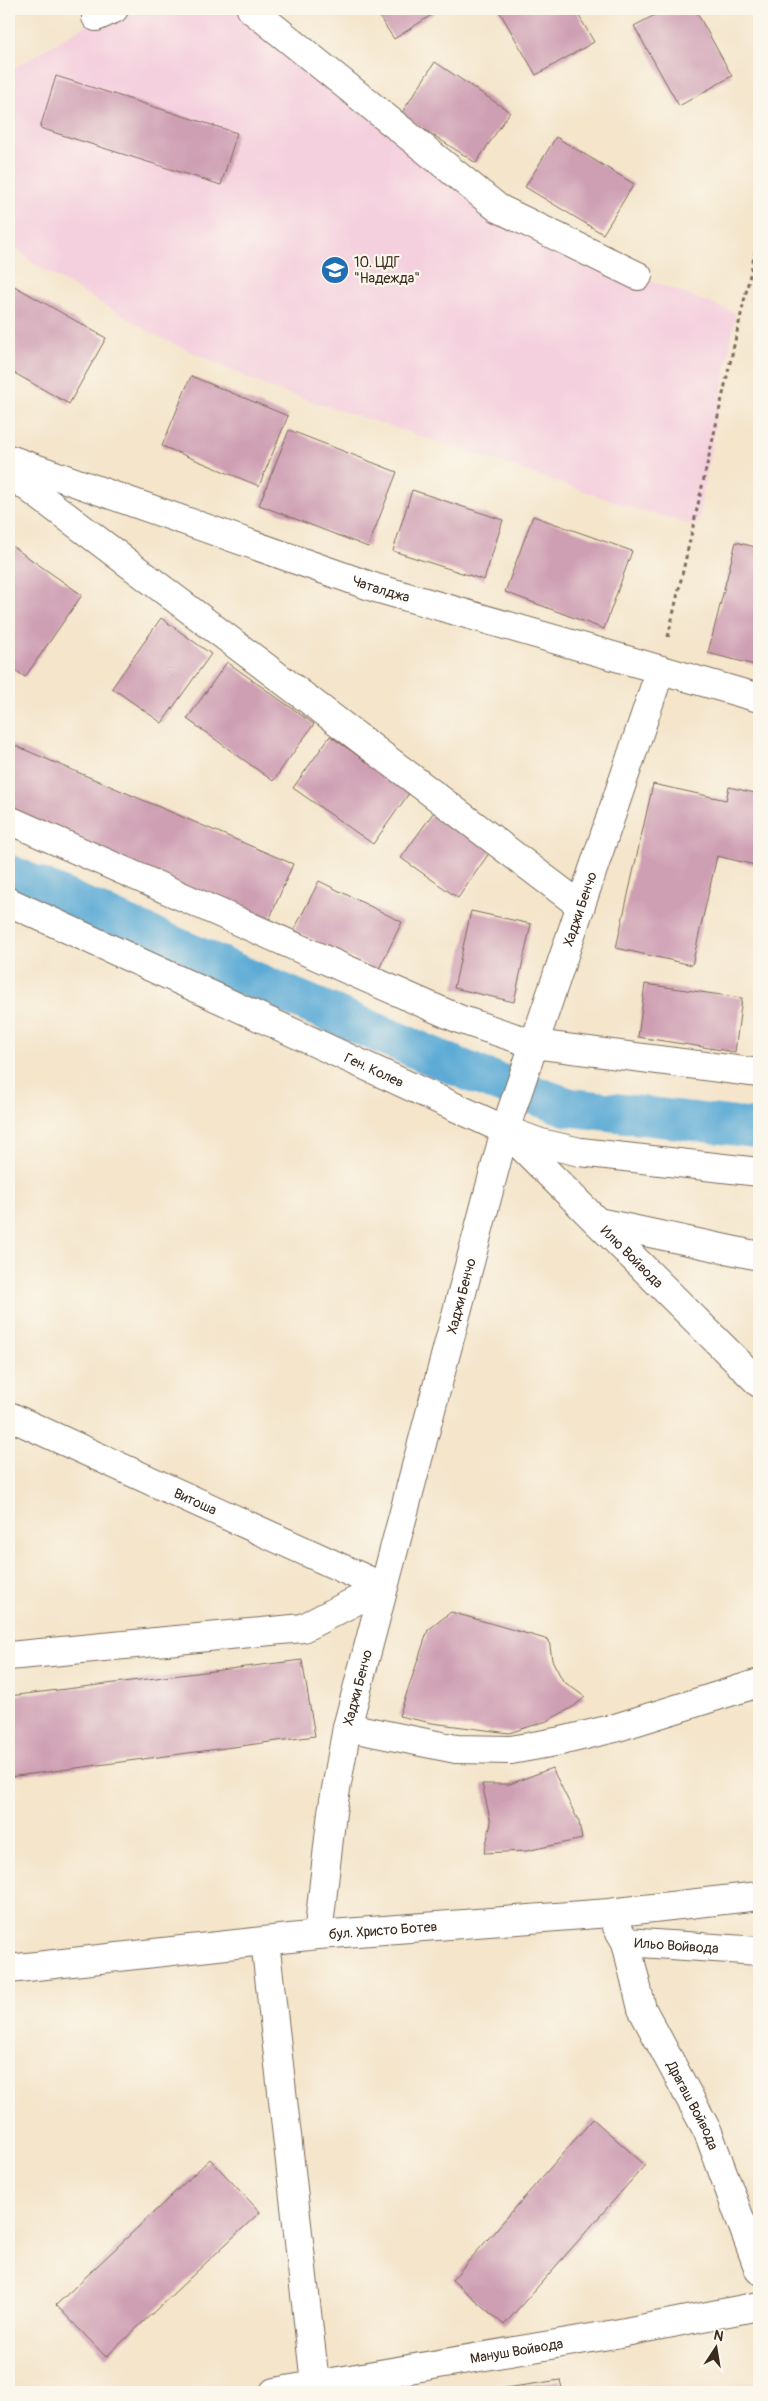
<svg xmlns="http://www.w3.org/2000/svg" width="768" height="2401" viewBox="0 0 768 2401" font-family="Pangolin,sans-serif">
	<rect width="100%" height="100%" fill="#fbf7ec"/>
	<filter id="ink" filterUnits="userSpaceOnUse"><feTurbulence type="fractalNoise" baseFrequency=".02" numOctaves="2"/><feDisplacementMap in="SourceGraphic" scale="10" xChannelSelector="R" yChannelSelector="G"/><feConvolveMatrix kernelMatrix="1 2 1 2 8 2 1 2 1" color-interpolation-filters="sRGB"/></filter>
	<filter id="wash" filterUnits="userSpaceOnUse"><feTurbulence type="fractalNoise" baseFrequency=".0096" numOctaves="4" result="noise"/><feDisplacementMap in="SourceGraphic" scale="20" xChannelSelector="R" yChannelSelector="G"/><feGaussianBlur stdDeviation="1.12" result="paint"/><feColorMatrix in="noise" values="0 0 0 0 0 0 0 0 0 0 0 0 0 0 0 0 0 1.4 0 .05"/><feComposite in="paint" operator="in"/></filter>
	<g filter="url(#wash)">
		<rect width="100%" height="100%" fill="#f4e5cb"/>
		<path fill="#f4cfde" d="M114,9h137l247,199 140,68 98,37 -39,213 -64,-18 -172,-59 -191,-61 -113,-52 -123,-72 -25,-22v-171z"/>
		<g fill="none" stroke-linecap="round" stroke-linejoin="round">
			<path stroke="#5caad5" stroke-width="39" d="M9,874l248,108 220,93 91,32 191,22"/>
		</g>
		<g id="blocks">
			<path fill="#ce9eb2" d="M374,9h67l-47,30z
				M498,9h77l19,33 -58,33z
				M666,9h29l37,67 -53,30 -45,-80z
				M435,62l75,50 -34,51 -75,-49z
				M56,76l181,57 -16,52 -181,-57z
				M556,137l78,47 -31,50 -78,-47z
				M9,283l97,55 -37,66 -60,-34z
				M191,376l97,40 -29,70 -97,-40z
				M289,430l108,42 -29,75 -109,-42z
				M412,490l91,30 -19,60 -91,-29z
				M533,516l99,35 -28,78 -99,-37z
				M736,542l23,6v118l-51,-13z
				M9,544l73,51 -57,82 -16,-11z
				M161,618l50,36 -49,69 -50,-35z
				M227,662l87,62 -41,57 -86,-62z
				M330,736l80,56 -37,52 -80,-56z
				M9,743l284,121 -27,63 -257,-110z
				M653,784l73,16 3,-13 30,7v72l-42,-10 -25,109 -76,-17z
				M436,809l56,40 -34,49 -57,-40z
				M319,881l83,41 -24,49 -84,-41z
				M471,911l60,13 -17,78 -60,-14z
				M645,984l97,14 -7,54 -97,-15z
				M451,1612l98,28 3,20 11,21 22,16 -12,10 -26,14 -38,12 -77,-10 -33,-7 29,-86z
				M302,1660l13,76 -306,41v-81z
				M552,1768l27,54 3,17 -56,12 -42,2 7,-30 -9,-39h28z
				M593,2119l52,46 -141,160 -52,-45z
				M210,2159l50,53 -154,145 -50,-52z
				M560,2380l3,12h-78v-1z"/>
		</g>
	</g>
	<g filter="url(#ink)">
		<use href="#blocks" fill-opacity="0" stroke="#7c6b5b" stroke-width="1"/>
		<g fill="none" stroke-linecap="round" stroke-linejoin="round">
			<defs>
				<g id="minor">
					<path d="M251,9l247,199 140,68"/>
					<path d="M96,17l18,-8"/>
					<path id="s1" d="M9,459l367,129 383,110"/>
					<path d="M9,473l572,433"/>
					<path d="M9,820l450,199 75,25 225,29"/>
					<path id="s2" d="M9,902l496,228 36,13 39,9 179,20"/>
					<path id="s3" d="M511,1136l248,247"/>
					<path d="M598,1222l161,34"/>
					<path id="s4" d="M9,1416l374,171"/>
					<path d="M9,1656l294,-28 80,-41"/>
					<path d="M347,1727l109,22 55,1 50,-9 54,-13 144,-45"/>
					<path id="s5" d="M617,1927l9,15 133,9"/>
					<path id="s6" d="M318,1935l14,-123 15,-85 158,-597 155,-459"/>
					<path d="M265,1941l51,451"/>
					<path id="s7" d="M626,1942l16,67 66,123 51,138"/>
					<path id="s8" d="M274,2392l341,-58 144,-28"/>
				</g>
				<g id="major">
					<path id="s9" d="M9,1969l309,-34 291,-22 150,-17"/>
				</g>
			</defs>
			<use href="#minor" stroke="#7c6b5b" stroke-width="30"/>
			<use href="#major" stroke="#7c6b5b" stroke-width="30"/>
			<path stroke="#7c6b5b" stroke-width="3" stroke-dasharray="4 4" stroke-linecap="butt" d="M668,637l91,-402"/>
			<use href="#minor" stroke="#fff" stroke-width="28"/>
			<use href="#major" stroke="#fff" stroke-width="28"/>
		</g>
	</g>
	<defs>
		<symbol id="school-disc" viewBox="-11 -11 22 22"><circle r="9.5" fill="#1f6fb2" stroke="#fbf7ec"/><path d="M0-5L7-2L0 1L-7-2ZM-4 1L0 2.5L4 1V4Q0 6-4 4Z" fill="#fff"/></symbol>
	</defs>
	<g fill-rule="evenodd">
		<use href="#school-disc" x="319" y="254" width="32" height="32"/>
	</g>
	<g text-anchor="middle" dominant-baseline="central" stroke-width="4.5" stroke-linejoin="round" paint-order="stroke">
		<g font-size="14" fill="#3b2a1e" stroke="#fbf7ec" text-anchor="start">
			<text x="354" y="262">10. ЦДГ<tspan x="354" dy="16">"Надежда"</tspan></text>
		</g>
		<g font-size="14" fill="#3b2a1e" stroke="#fbf7ec">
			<text stroke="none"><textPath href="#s1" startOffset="394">Чаталджа</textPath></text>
			<text stroke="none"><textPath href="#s6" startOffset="1061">Хаджи Бенчо</textPath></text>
			<text stroke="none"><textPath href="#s2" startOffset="402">Ген. Колев</textPath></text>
			<text stroke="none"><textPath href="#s3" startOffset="171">Илю Войвода</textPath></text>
			<text stroke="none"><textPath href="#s6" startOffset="656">Хаджи Бенчо</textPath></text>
			<text stroke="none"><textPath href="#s4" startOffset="205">Витоша</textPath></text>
			<text stroke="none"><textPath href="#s6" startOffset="251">Хаджи Бенчо</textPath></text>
			<text stroke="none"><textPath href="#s9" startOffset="376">бул. Христо Ботев</textPath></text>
			<text stroke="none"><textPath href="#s5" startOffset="68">Ильо Войвода</textPath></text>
			<text stroke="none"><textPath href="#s7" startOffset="178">Драгаш Войвода</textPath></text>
			<text stroke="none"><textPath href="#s8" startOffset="246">Мануш Войвода</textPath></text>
		</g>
	</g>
	<rect width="768" height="2401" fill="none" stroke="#fbf7ec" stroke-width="30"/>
	<g transform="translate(716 2348) rotate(12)" stroke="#fbf7ec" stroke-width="4" paint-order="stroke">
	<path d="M0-4L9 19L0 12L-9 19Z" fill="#3b2a1e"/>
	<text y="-8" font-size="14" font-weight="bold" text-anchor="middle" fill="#3b2a1e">N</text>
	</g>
</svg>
